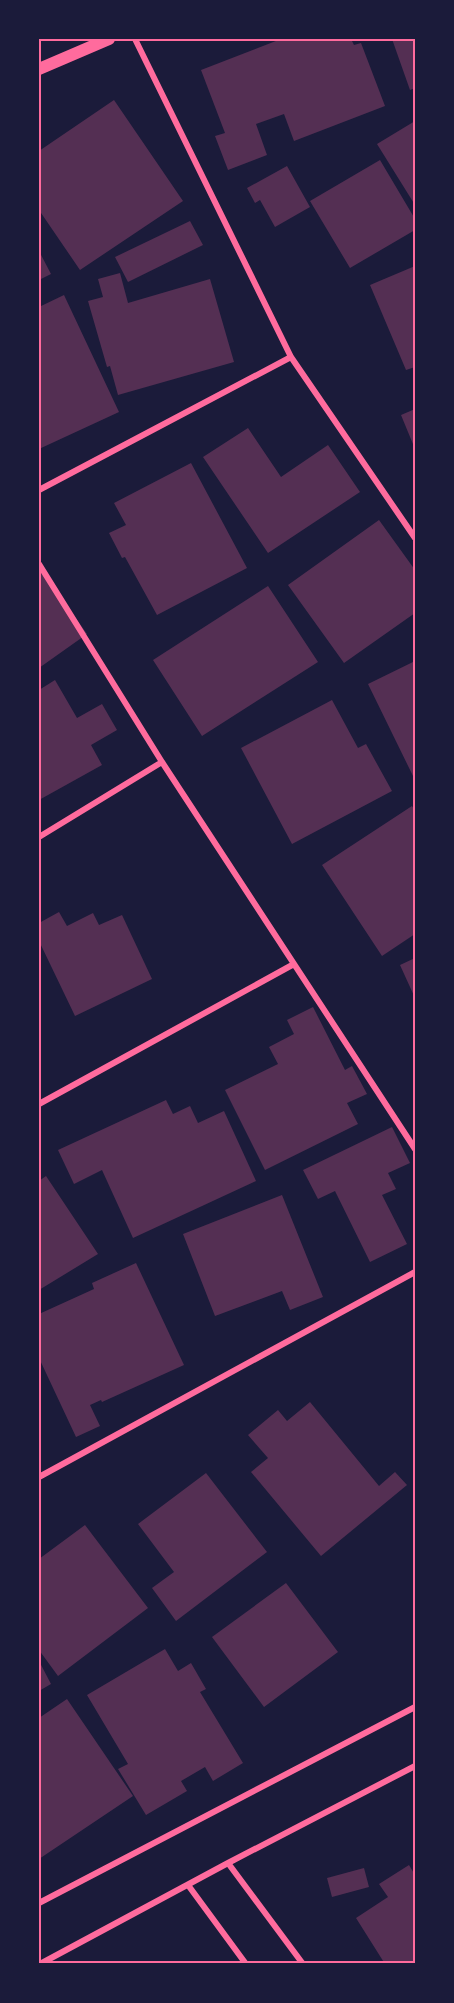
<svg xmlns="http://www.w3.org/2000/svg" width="454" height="2003" viewBox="0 0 454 2003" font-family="Helvetica,sans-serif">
	<rect width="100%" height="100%" fill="#1b1b3a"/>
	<path fill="#542f53" d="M281,39h70l3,6 7,-2 24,63 -91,35 -10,-27 -28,10 11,31 -39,15 -13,-34 10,-3 -24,-63z
		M392,39h23v49l-5,2z
		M114,100l69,101 -103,69 -41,-60v-59z
		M415,121v84l-38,-61z
		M380,160l35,59v11l-65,38 -40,-67z
		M287,166l23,41 -35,20 -15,-27 -5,3 -8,-15z
		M190,221l13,24 -75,37 -13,-25z
		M39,251l12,23 -12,6z
		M415,266v101l-9,3 -36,-85z
		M120,273l8,30 82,-24 24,83 -116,33 -8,-29 -3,1 -19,-66 15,-4 -5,-18z
		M64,295l55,117 -80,37v-142z
		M415,409v40l-14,-34z
		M248,428l33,49 47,-32 32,47 -92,61 -65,-96z
		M191,463l56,105 -90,47 -32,-58 -3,1 -13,-25 17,-8 -12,-22z
		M379,520l36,50v43l-71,50 -56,-78z
		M41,569l46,65 -48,34v-97z
		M268,586l50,76 -116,74 -49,-76z
		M415,661v114l-2,1 -45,-92z
		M55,680l22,38 25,-14 15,26 -26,15 11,20 -63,35v-110z
		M332,700l26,48 8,-4 26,47 -100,53 -51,-96z
		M412,806l3,5v123l-33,22 -60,-91z
		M59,912l8,14 26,-13 6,12 23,-10 30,64 -77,37 -36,-75v-18z
		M415,958v40l-15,-33z
		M313,1007l32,63 7,-4 15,28 -20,9 11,21 -93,46 -40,-80 53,-26 -9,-17 25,-13 -7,-14z
		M166,1100l7,14 17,-8 8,17 26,-12 32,70 -123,57 -31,-68 -28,14 -16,-34z
		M392,1127l18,36 -22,10 8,16 -14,6 25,49 -37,18 -35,-71 -17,8 -15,-29z
		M46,1176l52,78 -59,36v-109z
		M282,1195l41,102 -33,13 -8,-19 -67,25 -32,-82z
		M136,1263l48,102 -82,37 -1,-2 -11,5 10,21 -24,11 -37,-79v-44l55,-25 -2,-6z
		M310,1402l69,84 16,-14 12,13 -86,71 -70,-84 17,-14 -20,-23 30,-25 9,11z
		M206,1473l61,79 -91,69 -24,-33 22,-16 -36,-48z
		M85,1525l63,83 -90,68 -19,-26v-91z
		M286,1583l52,69 -74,55 -52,-70z
		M165,1649l13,22 13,-8 15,26 -6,3 43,71 -30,18 -8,-14 -24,14 6,10 -41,24 -28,-46 10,-5 -41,-69z
		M39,1661l12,23 -12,7z
		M67,1699l66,97 -94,63v-141z
		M409,1865l6,10v89h-30l-29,-46 32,-21 -9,-13z
		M364,1868l5,19 -37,10 -5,-19z"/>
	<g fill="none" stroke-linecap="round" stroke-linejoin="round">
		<path stroke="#ff6b9d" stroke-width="6" d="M135,39l156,318 124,181
			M39,490l252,-133
			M39,564l123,198 253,387
			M39,837l123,-75
			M39,1104l255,-140
			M39,1477l376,-205
			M228,1863l75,101
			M188,1885l58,79
			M39,1903l376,-196
			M40,1964l188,-101 187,-97"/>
		<path stroke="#ff6b9d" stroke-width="12" d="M39,69l70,-30"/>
	</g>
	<rect width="454" height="2003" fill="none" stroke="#1b1b3a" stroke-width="81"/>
	<rect x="40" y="40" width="374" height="1922" fill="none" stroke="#ff6b9d" stroke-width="2"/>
</svg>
